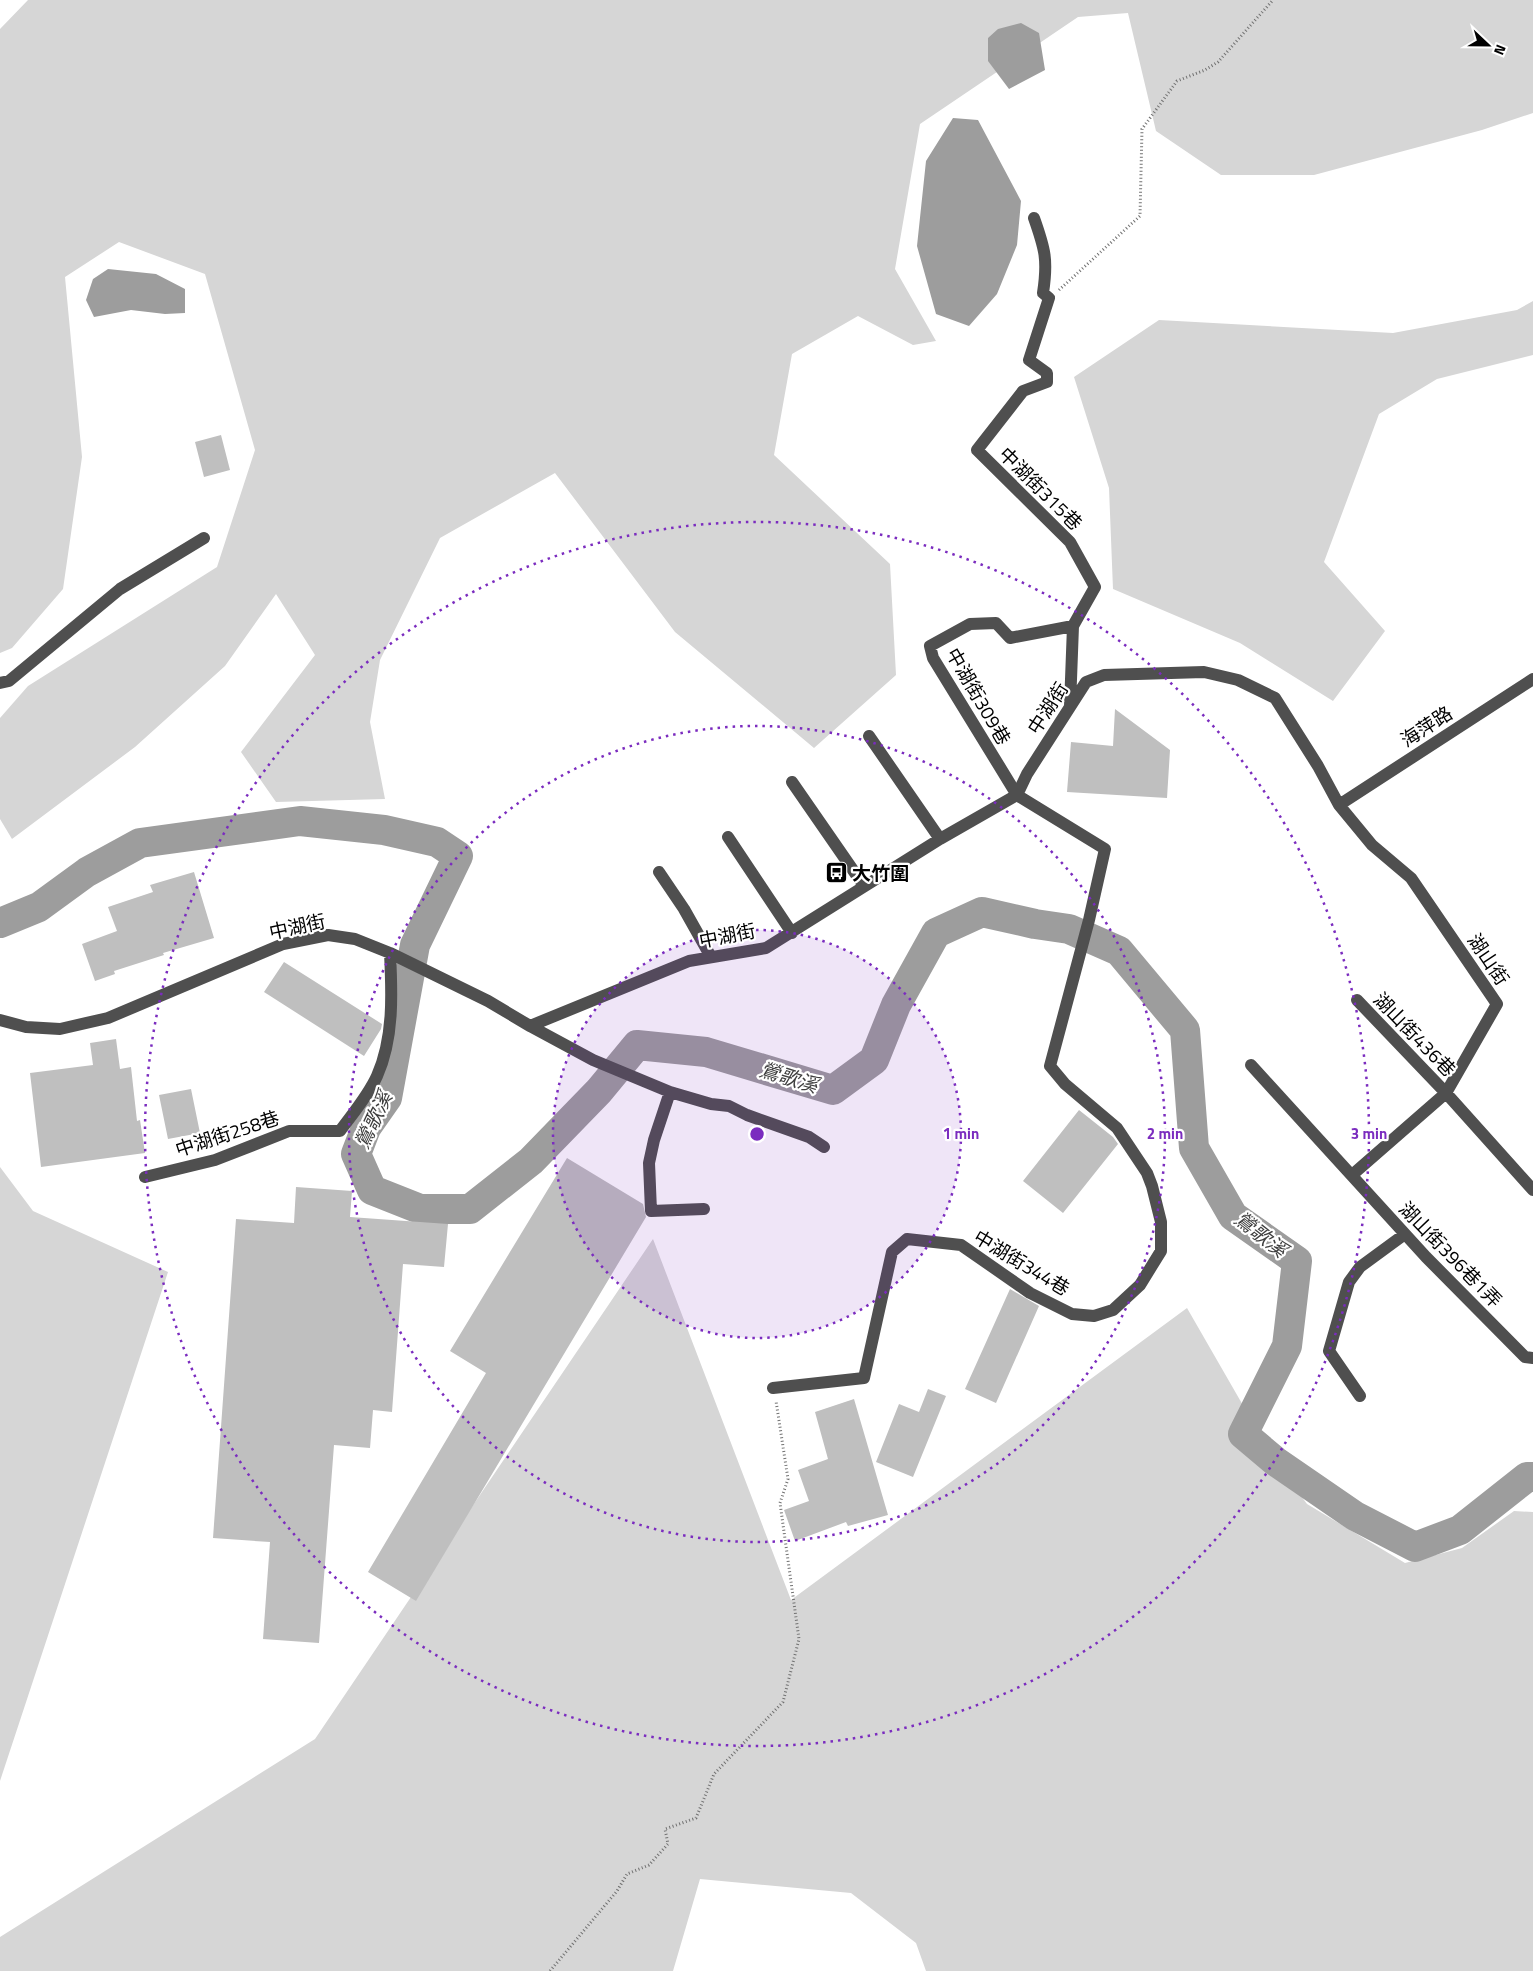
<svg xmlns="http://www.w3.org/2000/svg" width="1533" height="1971" viewBox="0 0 1533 1971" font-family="'Titillium Web','Noto Sans TC',sans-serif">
	<rect width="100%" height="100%" fill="#fff"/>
	<path fill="#d6d6d6" d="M28,0h1505v113l-51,17 -168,45h-93l-65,-44 -28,-118 -50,4 -158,107 -25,145 41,72 -23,4 -55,-29 -66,38 -18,101 116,109 6,111 -82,73 -139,-116 -120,-159 -115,65 -60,122 -10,62 15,77 -109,3 -35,-50 74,-97 -39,-61 -51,72 -90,81 -123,92 -12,-20v-101l28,-32 189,-119 38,-117 -50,-176 -86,-32 -54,35 17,180 -19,132 -51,59 -12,5v-624z
		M1533,301v54l-96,24 -58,35 -55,148 61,69 -52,70 -93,-58 -127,-54 -4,-101 -35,-111 85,-57 234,13 124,-23z
		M0,1167l33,44 135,61 -168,509z
		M653,1239l138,361 396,-292 88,153 32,43 98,59 57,-15 52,-37 19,1v459h-607l-10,-28 -65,-50 -151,-14 -27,92h-673v-34l315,-198z"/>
	<path fill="#9d9d9d" d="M1021,23l18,10 6,37 -36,19 -21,-28v-23l10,-9z
		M953,118l25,2 43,81 -4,44 -20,49 -28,32 -33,-12 -19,-68 9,-85z
		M108,269l48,5 29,15v24l-20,1 -34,-4 -37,7 -8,-17 7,-21z"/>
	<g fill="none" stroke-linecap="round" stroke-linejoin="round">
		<path stroke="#9d9d9d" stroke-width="30" d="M0,923l39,-16 48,-35 53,-29 160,-22 84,9 53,12 21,14 -43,89 -28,153 -21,30 -10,26 16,36 48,19h50l61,-48 68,-70 38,-46 69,7 127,38 41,-30 22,-55 40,-72 46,-21 53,12 34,5 50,22 66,79 9,118 39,68 64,45 -10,85 -44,88 32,27 80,55 60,31 45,-17 67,-53h6"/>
	</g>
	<path fill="#bfbfbf" d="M221,435l9,35 -26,7 -9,-35z
		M1115,709l55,41 -3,48 -100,-6 4,-50 42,4z
		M194,872l20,66 -51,15 1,2 -50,16 1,3 -20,7 -13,-37 35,-13 -9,-24 45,-15 -3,-7z
		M284,962l98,62 -1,5 -17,27 -100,-64z
		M116,1039l4,30 11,-2 6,54 3,-1 5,33 -104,14 -11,-94 63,-8 -3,-22z
		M191,1089l9,44 -32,6 -9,-44z
		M1079,1110l34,27 5,7 -55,69 -40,-32z
		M567,1158l76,46 3,13 -230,384 -48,-29 118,-199 -36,-22z
		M296,1187l56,4 -2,26 98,7 -4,43 -41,-3 -11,148 -19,-2 -3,38 -36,-3 -15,198 -56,-4 7,-97 -57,-4 23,-319 58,4z
		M1010,1289l29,17 -43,97 -31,-14z
		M928,1389l18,7 -33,81 -37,-15 23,-58 20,8z
		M854,1399l34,116 -40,11 -2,-4 -51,19 -11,-31 25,-9 -11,-31 30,-11 -13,-47z"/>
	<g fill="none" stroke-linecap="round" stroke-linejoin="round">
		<path stroke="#717171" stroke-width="3" stroke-dasharray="1 2.5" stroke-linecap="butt" d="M1059,290l81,-74 2,-87 35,-48 28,-11 13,-8 55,-62
			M550,1971l67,-80 10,-17 22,-9 19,-21 -3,-15 31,-11 18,-44 69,-72 16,-63 -19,-136 8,-24 -12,-78"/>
		<path stroke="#4f4f4f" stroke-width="12" d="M1034,218c11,31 14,42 9,75l6,5 -20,62 18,13v9l-24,9 -46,59 93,92 25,45 -22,39 -3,80
			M0,683l9,-2 111,-92 84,-51
			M869,736l71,103
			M792,782l72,104
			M1339,805l194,-126
			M728,837l64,96
			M659,872l25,37 27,48
			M0,1020l26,7 34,2 48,-11 175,-74 45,-9 27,4 35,14 98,48 42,25 159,-65 77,-13 174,-109 77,-44 10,-21 59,-92 18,-7 100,-3 34,8 37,18 43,68 21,39 33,40 39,33 86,126 -51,89 87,97
			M530,1026l63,34 77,32
			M1251,1065l175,192 99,100 8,1
			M1352,1175l94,-82 -89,-93
			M145,1177l70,-17 74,-29h51c13,-18 28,-35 37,-55 17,-38 15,-83 13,-123
			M704,1209l-53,2 -2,-48 5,-23 16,-48 41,12 18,2 18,9 62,22 15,10
			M773,1388l91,-10 28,-126 15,-13 54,6 69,48 42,21 22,2 19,-6 27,-25 21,-34v-29l-9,-36 -5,-13 -30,-45 -52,-44 -15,-18 39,-146 16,-71 -88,-54 -84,-137 -3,-12 40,-22 26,-1 14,15 63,-12
			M1360,1396l-31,-45 20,-69 11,-15 45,-33"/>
	</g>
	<circle cx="757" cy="1134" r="204" fill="#7b2cbf" fill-opacity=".12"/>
	<g fill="none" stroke="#7b2cbf" stroke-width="2.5" stroke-dasharray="2.5 5">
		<circle cx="757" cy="1134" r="204"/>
		<circle cx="757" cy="1134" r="408"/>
		<circle cx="757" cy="1134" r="612"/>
	</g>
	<defs>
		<symbol id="bus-square" viewBox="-11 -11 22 22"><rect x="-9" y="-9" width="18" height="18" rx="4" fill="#000" stroke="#fff"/><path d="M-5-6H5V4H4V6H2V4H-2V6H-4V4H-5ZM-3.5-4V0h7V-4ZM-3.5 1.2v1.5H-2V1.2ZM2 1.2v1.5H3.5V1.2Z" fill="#fff"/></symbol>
	</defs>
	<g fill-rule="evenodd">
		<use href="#bus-square" x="824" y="860" width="25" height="25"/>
	</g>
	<g text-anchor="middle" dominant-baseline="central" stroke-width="4.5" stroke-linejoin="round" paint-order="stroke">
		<g font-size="19" fill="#000" stroke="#fff">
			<text transform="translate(1041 488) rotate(45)">中湖街315巷</text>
			<text transform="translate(979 696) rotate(60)">中湖街309巷</text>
			<text transform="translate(1047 708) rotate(-57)">中湖街</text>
			<text transform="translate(1426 726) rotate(-33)">海萍路</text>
			<text transform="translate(297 926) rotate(-12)">中湖街</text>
			<text transform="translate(727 935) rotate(-11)">中湖街</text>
			<text transform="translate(1489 959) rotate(56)">湖山街</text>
			<text transform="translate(1415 1034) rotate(46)">湖山街436巷</text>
			<text transform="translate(227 1133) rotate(-18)">中湖街258巷</text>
			<text transform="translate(1451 1254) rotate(46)">湖山街396巷1弄</text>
			<text transform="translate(1022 1262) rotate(31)">中湖街344巷</text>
		</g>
		<g font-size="19" font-weight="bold" fill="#000" stroke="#fff" text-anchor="start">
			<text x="852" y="872">大竹圍</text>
		</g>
		<g font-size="20" font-style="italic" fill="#3e3e3e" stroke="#fff">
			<text transform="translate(789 1077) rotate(17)">鶯歌溪</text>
			<text transform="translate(373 1120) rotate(-65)">鶯歌溪</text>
			<text transform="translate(1261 1234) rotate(38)">鶯歌溪</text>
		</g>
	</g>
	<circle cx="757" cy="1134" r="8" fill="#7b2cbf" stroke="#fff" stroke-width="2.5"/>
	<g font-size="15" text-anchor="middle" font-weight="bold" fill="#7b2cbf" stroke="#fff" stroke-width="4.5" stroke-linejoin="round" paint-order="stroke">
		<text x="961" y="1139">1 min</text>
		<text x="1165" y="1139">2 min</text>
		<text x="1369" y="1139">3 min</text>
	</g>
	<g transform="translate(1488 45) rotate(112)" stroke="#ffffff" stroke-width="4" paint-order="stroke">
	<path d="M0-4L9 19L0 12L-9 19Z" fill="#000000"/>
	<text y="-8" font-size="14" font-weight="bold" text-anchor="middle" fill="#000000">N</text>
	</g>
</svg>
